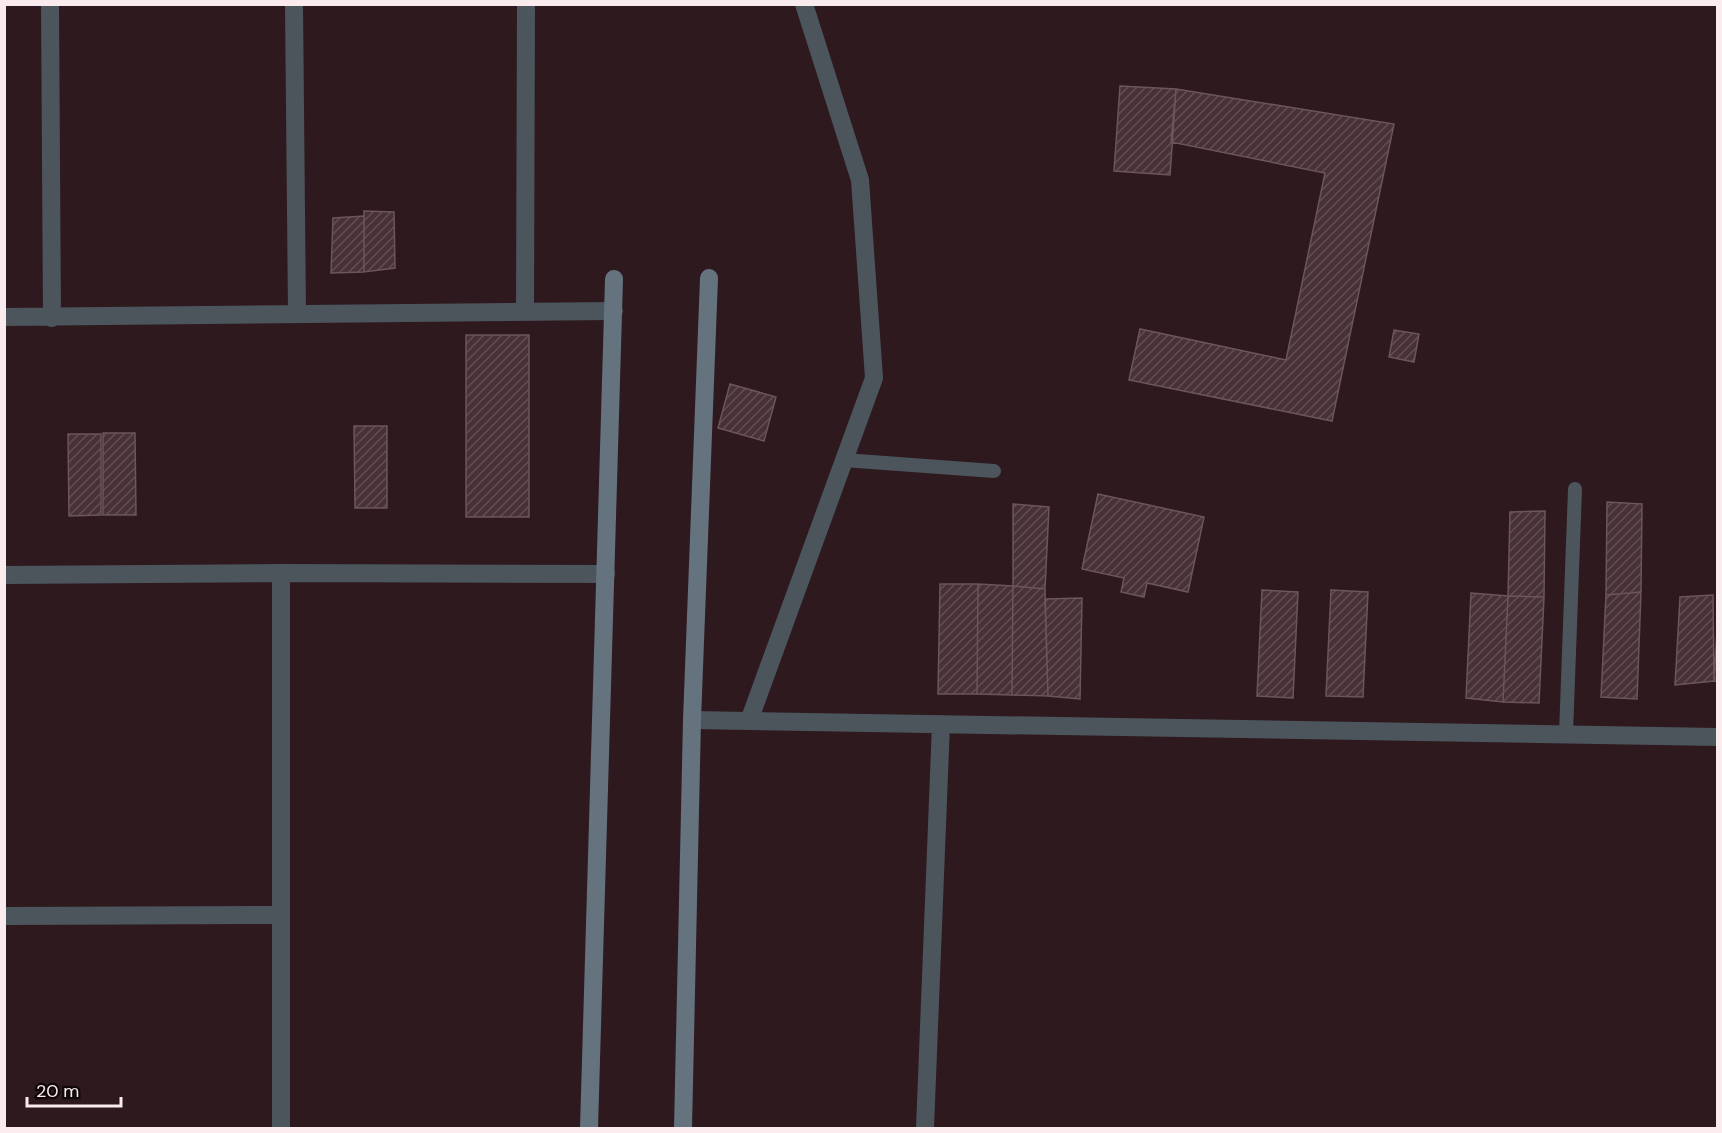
<svg xmlns="http://www.w3.org/2000/svg" width="1722" height="1133" viewBox="0 0 1722 1133" font-family="'DM Sans',sans-serif">
	<defs>
		<pattern id="building-hatch" width="6" height="6" patternUnits="userSpaceOnUse" patternTransform="scale(1.5)"><rect width="6" height="6" fill="#483137"/><path d="M-1 1l2-2M0 6l6-6M5 7l2-2" fill="none" stroke="#634f54"/></pattern>
	</defs>
	<rect width="100%" height="100%" fill="#2e191f"/>
	<path fill="url(#building-hatch)" stroke="#6e555b" stroke-width="1.5" d="M1120,86l56,3 -6,86 -56,-4z
		M1176,89l218,35 -62,297 -203,-41 11,-51 146,31 39,-187 -154,-31z
		M364,211l30,1 1,56 -31,4z
		M364,216v56l-33,1 2,-55z
		M1394,330l25,4 -5,28 -25,-5z
		M466,335h63v182h-63z
		M730,384l46,13 -12,44 -46,-13z
		M354,426h33v82h-32z
		M103,433h32l1,82h-33z
		M68,434h33v81l-32,1z
		M1098,494l106,23 -16,75 -41,-9 -3,14 -23,-5 3,-14 -42,-9z
		M1607,502l35,2 -1,88 -35,3z
		M1013,504l36,3 -4,82 -32,-3z
		M1545,511l-1,86 -36,-1 2,-84z
		M940,584h38l-1,110h-39z
		M978,584l35,2 -1,109 -35,-1z
		M1013,586l32,3 3,107 -36,-1z
		M1262,590l36,2 -5,106 -36,-2z
		M1331,590l37,2 -5,105 -37,-1z
		M1641,592l-4,107 -36,-2 5,-102z
		M1471,593l37,3 -5,106 -37,-4z
		M1713,595l1,86 -39,4 5,-88z
		M1508,596l36,1 -5,106 -36,-1z
		M1082,598l-2,101 -32,-3 -3,-97z
		M1718,614v68l-4,-1z"/>
	<g fill="none" stroke-linecap="round" stroke-linejoin="round">
		<path stroke="#4c555c" stroke-width="14" d="M844,460l150,11
			M1566,734l9,-245"/>
		<path stroke="#4c555c" stroke-width="18" d="M50,4l2,314
			M294,4l3,310
			M525,312l1,-308
			M4,317l610,-6
			M4,575l277,-2 325,1
			M692,720l1026,17
			M749,721l125,-343 -14,-198 -56,-176
			M4,916l277,-1
			M281,1128v-555
			M925,1128l16,-404"/>
		<path stroke="#65737e" stroke-width="18" d="M589,1128l25,-849
			M683,1128l9,-408 17,-442"/>
	</g>
	<rect width="1722" height="1133" fill="none" stroke="#faebee" stroke-width="12"/>
	<path d="M27 1097v9h94v-9" fill="none" stroke="#faebee" stroke-width="3"/>
	<text x="36" y="1097" font-size="18" fill="#faebee" stroke="#100709" stroke-width="4.5" paint-order="stroke">20 m</text>
</svg>
